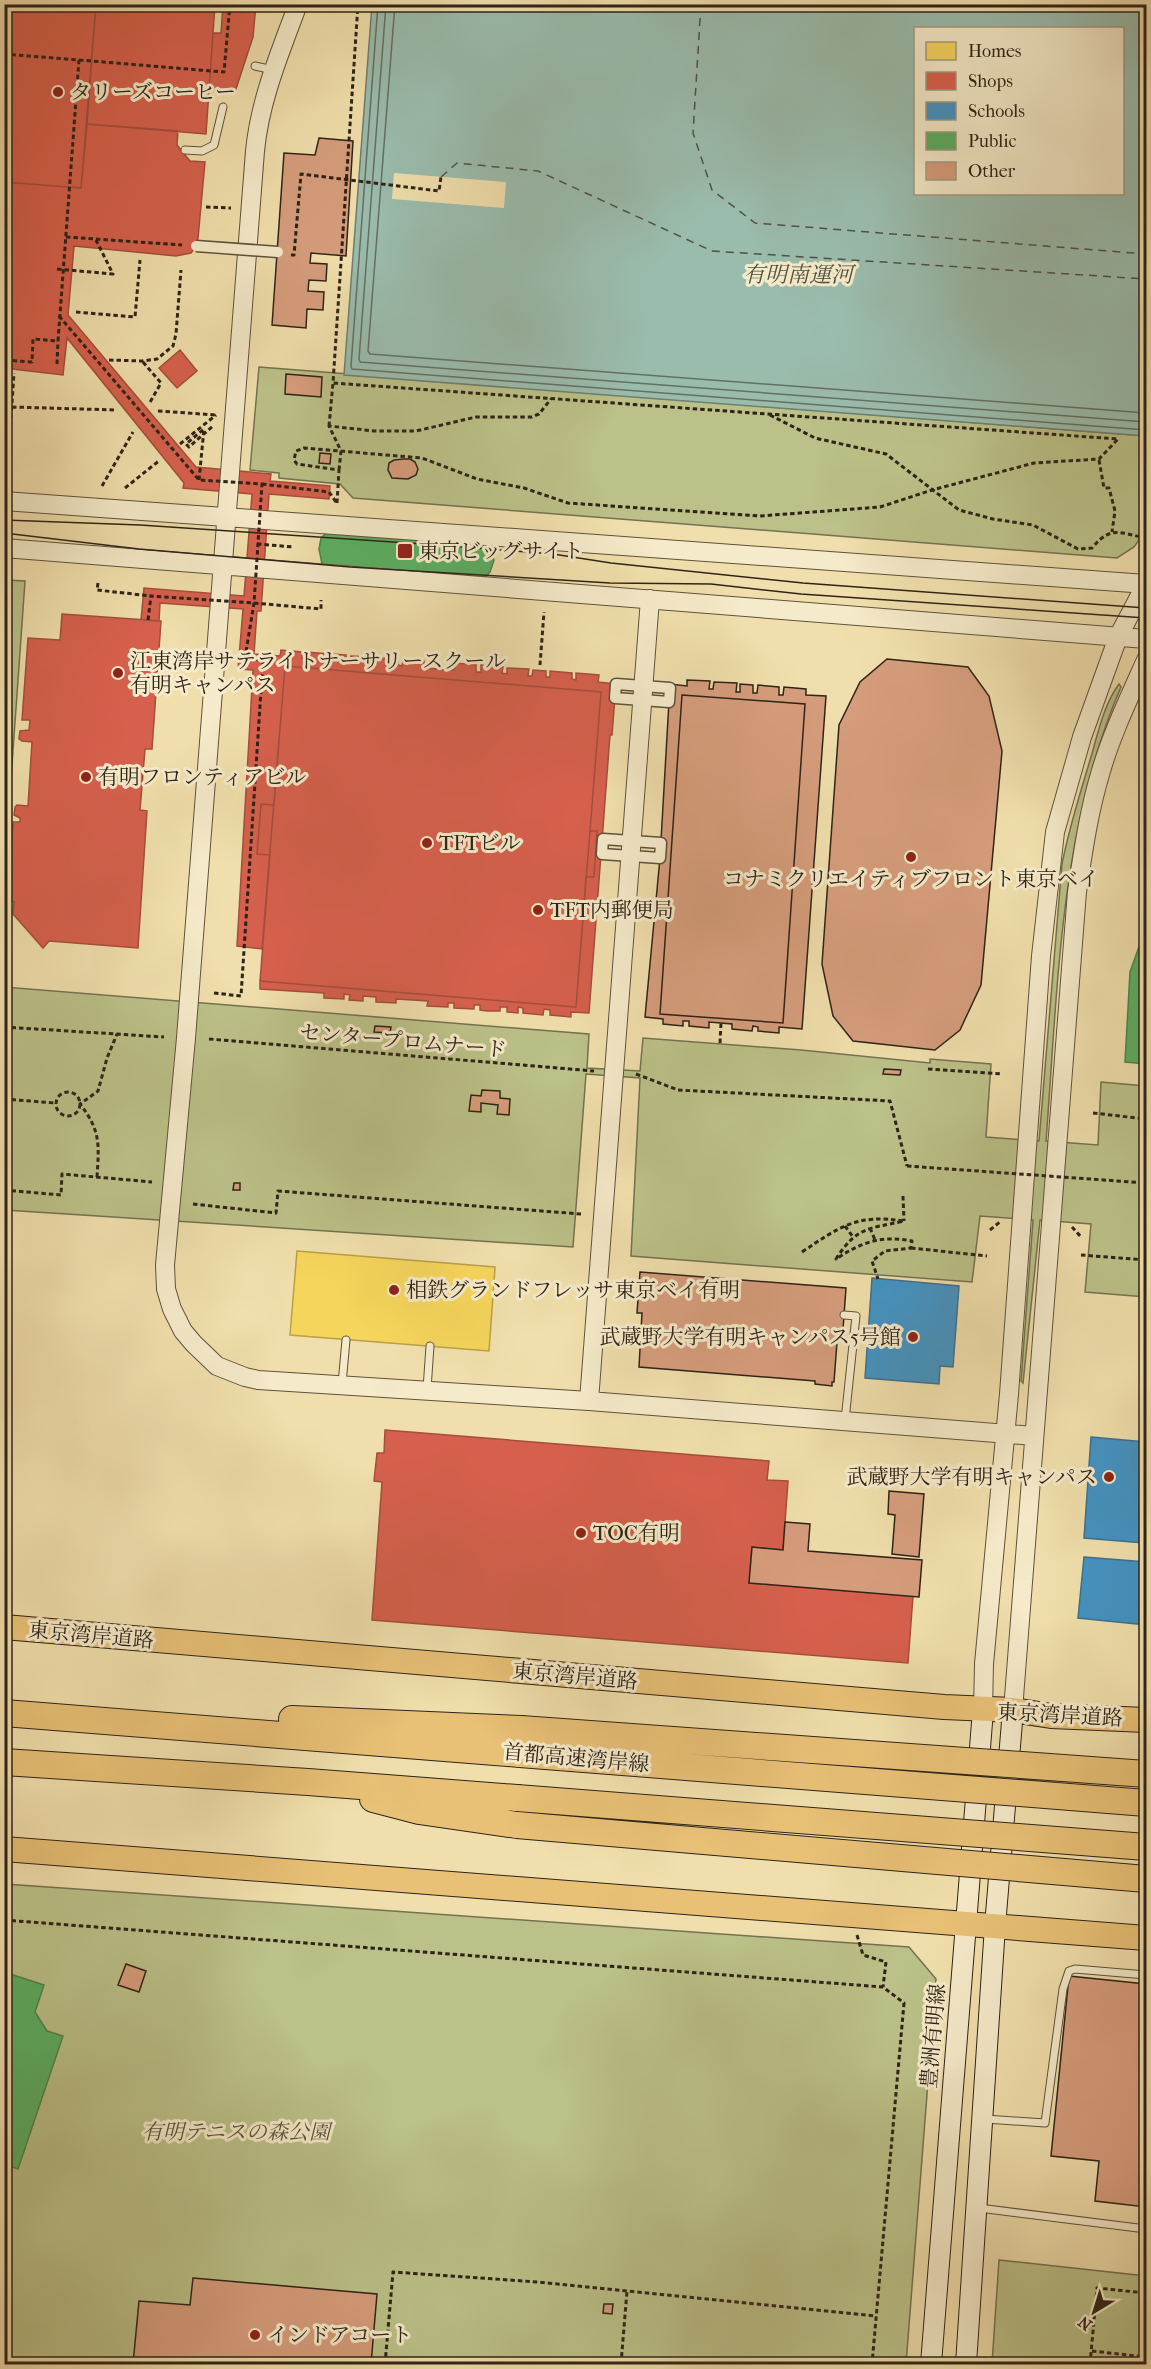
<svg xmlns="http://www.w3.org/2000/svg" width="1151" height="2369" viewBox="0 0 1151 2369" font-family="'IM FELL French Canon','Noto Serif JP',serif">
	<rect width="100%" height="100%" fill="#f0dfac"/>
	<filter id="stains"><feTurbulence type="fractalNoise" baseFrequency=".00333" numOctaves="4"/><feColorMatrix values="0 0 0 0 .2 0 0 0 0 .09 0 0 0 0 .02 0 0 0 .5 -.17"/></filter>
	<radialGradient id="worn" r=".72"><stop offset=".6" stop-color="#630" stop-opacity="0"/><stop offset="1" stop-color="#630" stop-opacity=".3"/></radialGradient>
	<path fill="#bbc188" stroke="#747250" stroke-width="1.5" d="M259,367l887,69v94l-12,17 -17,11 -764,-60 -13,-14 -61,-6v-5l-29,-3z
		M5,580l20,1 -20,283 -1,-284z
		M1119,684l2,3c-62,143 -63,301 -75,454l52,4 3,-63 45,4v211l-61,-5 6,-68 -51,-4 -17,163 -2,-2 12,-161 -53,-4 -8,66 -341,-26 9,-178 -54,-4 -13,173 -568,-37 -1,-223 585,47 -2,34 53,3 3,-33 158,12 129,13v-4l61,5 -5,73 53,4 23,-277c7,-36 18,-71 29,-107 7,-24 13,-53 28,-73z
		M5,1884l904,63 27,32 -30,385h-901z
		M999,2260l147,16v88h-154z"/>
	<path fill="#9abcad" stroke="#6f7f71" stroke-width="1.5" fill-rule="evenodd" d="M372,5h774v431l-802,-61zM916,28h206v166h-206z"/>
	<path fill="#f0dfac" d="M394,173l112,9 -2,26 -112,-9z"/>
	<path fill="#f6d55c" stroke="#baa047" stroke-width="1.5" d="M297,1251l198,16 -6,84 -199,-16z"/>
	<path fill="#d6604d" stroke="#a44e3d" stroke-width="1.5" d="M4,4h92l-15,184 -77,-6z
		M96,4h119l-9,130 -119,-10z
		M223,4h33l-3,33 -18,55 -26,-2 4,-57h8z
		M87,124l91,7 -1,14 13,16 15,1 -7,76 -2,8 -5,7 -15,3 -102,-10 -6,69 128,152 75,7 -1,7 60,5 -1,13 -60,-5 -8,117h-4l-3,43 26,2 1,-6 21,2v6h4l1,-6 22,2 -1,6h4v-6l14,1v6h4l1,-5 21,1v6l4,1v-6l22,1v6l4,1 1,-6 21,1v7l30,2 1,-7 21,2v7h5v-7l22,2 -1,6 5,1v-6l22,1 -1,7h4l1,-6 13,1v6h4v-6l22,2v6l4,1v-7l23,2 -1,7 18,2 -4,51h-2l-21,278 -18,-1v5l-21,-2v-5l-6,-1 -1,6 -20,-2v-5l-5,-1v6l-11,-1v-5h-7v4h-13l-7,-1v-5h-6v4l-20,-1v-5h-6v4l-21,-1 1,-5 -32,-2v4l-20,-1v-5l-13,-1v5l-14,-1 1,-5 -6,-1v5l-20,-1v-5l-64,-4v-8l316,26 25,-315 -316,-26 -23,283 -25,-3 16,-276 -15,-1 5,-60 -83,-6 -1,18 -18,-1 3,-32 100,8 8,-102 -69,-6 1,-5 -117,-145 -4,37 -59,-7v-186l77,6z
		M180,350l17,21 -20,17 -18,-20z
		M62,614l99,7 -9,128h-7l-5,61 7,1 -9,137 -89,-7 -6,7 -30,-34 1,-12h-7l6,-80h7v-4l-6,-3 1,-8 2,-2 11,1 4,-64 -10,-1 -3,-2 1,-8 9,-1 1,-10h-8l6,-82 32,2z
		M285,666l316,26 -11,139h7l-3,46h-8l-10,130 -316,-26 10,-126 -13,-1 4,-50 13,1z
		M385,1430l384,31 -2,19 21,1 -5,69 -31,-3 -3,36 164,13 -5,67 -536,-43 10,-138 -8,-1 3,-28h7z"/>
	<path fill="#4393c3" stroke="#3d718f" stroke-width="1.5" d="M872,1278l87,8 -6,81 -13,-1 -1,18 -74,-6z
		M1091,1437l55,5v64l-2,37 -60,-5z
		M1084,1557l62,5v63l-68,-7z"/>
	<path fill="#5aae61" stroke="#4d844b" stroke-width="1.5" d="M334,526l152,11 8,23 -4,12 -7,8 -151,-7 -10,-9 -3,-15 2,-11z
		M1146,927v137l-21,-2 5,-90z
		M4,1972l40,13 -9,27 12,19 16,5 -45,133 -14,-5z"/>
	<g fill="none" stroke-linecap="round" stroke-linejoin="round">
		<path stroke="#647062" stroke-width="1.5" d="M378,4l-27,362 1,3 794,61
			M386,4l-27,355 1,3 786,60
			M395,4l-27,347 2,3 776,59"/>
		<path stroke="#4e5144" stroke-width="1.5" stroke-dasharray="8 6" stroke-linecap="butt" d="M701,4l-8,129 19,57 43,33 391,31
			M441,177l16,-14 81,8 174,80 434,28"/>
	</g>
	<path fill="#d69d7c" stroke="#2e2317" stroke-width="1.5" d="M319,138l34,3 -7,115 -35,-3 -1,10 17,1 -1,17 -17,-1 -1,11 16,1 -1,18 -16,-1 -1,19 -34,-3 12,-172 31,2z
		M286,374l36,3 -1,20 -36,-3z
		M320,453l11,1 -1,10 -11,-1z
		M404,459h6l5,3 3,7 -2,6 -8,4 -16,-1 -4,-8 1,-7 5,-3z
		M887,659l81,8 21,29 13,55 -21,234 -21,45 -25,20 -82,-9 -20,-25 -11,-52 17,-239 21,-43z
		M687,680l23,1 -1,8h4l1,-7 23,1 -1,9h4v-8l13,1v8h4l1,-8 21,2v8h4l1,-8 22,2v6l20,1 -24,333 -23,-2v6l-21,-2v-4l-5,-1 -1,5 -20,-2v-5l-23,-2v6l-20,-2v-5h-6v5l-20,-2v-5l-18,-2 15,-159 10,-174 17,2z
		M682,695l123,9 -22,319 -123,-9z
		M375,1026l16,1 -1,6 -16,-1z
		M884,1069l17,1 -1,5 -17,-1z
		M482,1090l18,1v7l10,1 -1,16 -12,-1 1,-9 -17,-2v9l-12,-1 2,-16 10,1z
		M234,1183h6v7h-7z
		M640,1272l206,16 -3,41h-5l-4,53h-2v4l-17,-2v-3l-176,-14 3,-54h-5z
		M889,1491l35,3 -5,63 -27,-3 3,-39 -7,-1z
		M785,1522l25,2 -2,27 114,9 -3,37 -170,-14 3,-36 31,3z
		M126,1964l20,7 -7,21 -21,-7z
		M1069,1976l77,8v223l-51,-6 4,-40 -48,-5z
		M193,2278l184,16 -6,70h-238l6,-63 51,4z
		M604,2304h9l-1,10 -9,-1z"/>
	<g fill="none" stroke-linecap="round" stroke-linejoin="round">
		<defs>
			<path id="service" d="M255,66l18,4
				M185,150l17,1 12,-6 9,-38
				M844,1315l12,1 -11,104
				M342,1384l4,-44
				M427,1389l3,-43
				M985,2119l60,4 18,-134 6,-18 6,-2 71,6
				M979,2208l167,21"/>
			<path id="pedestrian" d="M616,684l54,4 -1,14 -54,-4z
				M603,839l58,4 -1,15 -58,-4z"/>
			<path id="tertiary" d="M298,4c-18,49 -38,95 -43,147l-69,887 -21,227 1,24 6,20 11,22 11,13 23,22 28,11 13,3 331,21 445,35
				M4,501l1142,83
				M4,548l1142,91
				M589,1401l61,-802
				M983,1710l1,-46 25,-270 32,-438 14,-124 27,-95 36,-100 28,-53
				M1013,1710l64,-818c6,-40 12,-82 24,-121 11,-38 29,-75 45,-111"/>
			<path id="secondary" d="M931,2364l52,-654
				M966,2364l29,-438 18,-216"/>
			<path id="trunk" d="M4,1627l940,80 69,3 38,6 95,4
				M4,1849l1142,89"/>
			<path id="motorway" d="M4,1713l516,41
				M292,1719l229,10
				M4,1762l304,20 209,16
				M373,1799l46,12 98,14"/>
		</defs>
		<use href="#service" stroke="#5e523c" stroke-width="9"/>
		<use href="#pedestrian" stroke="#5e523c" stroke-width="13"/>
		<use href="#tertiary" stroke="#5e523c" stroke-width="20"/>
		<use href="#secondary" stroke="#2e2317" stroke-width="22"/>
		<use href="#trunk" stroke="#2e2317" stroke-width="26"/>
		<use href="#motorway" stroke="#2e2317" stroke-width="28"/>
		<path stroke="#2e2317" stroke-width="3" stroke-dasharray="4.5 3" stroke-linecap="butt" d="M4,54l75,6 -21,281 -25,-2 -1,23 -28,-2
			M79,60l145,12 6,-68
			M206,207l25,1
			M66,237l116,8
			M291,255h3l7,-81 138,17 2,-14
			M57,269l56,5 -17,-34
			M76,312l59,5 5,-57
			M109,360l33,1 15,-2 16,-13 3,-12 5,-64
			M143,362l18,21 -12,21
			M12,407l105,3
			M158,411l58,4
			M770,415l45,23 71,16 73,56 34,9 40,6 45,24 14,-1c19,-23 28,-15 54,-10
			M329,426l4,-43
			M180,444l36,-29
			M1099,460l5,28h5l6,23 -3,21
			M339,470l2,-19 -12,-25 45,5h42l60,-14h56l7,-3 12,-15
			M7,478l7,-105
			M199,480l5,-51 -18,15 3,3 25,-22
			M262,484l67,8 7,10
			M102,486l31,-54
			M125,488l35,-28
			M337,503l2,-33 -42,-6 -3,-4 2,-9 8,-3 118,10 55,21 47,9 44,15 192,13 120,-9 52,-17 102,-27 65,-4 19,-20 -785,-56 25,-379
			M257,544l37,3
			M98,583l-1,7 54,6
			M254,603l67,6v-9
			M540,665l4,-53
			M214,993l27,3 22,-336
			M4,1027l160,10
			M209,1039l385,32
			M720,1043l1,-20
			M928,1069l74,5
			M636,1074l42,16 212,11 17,65
			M56 1104a12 12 0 1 1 24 0a12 12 0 1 1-24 0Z
			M4,1099l51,4
			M1093,1113l53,6
			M97,1177c2,-32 4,-46 -17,-73l18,-13 9,-33 10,-24
			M4,1190l57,5 1,-21 90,8
			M903,1196l1,25
			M193,1204l83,9 2,-22 303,23
			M845,1226l8,11
			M1072,1227l10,11
			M870,1228l5,12
			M990,1230l11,-9
			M911,1248l76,8
			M802,1252c39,-26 54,-38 102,-31 -35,8 -47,5 -68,38 26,-17 45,-24 76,-18l-1,7 -26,3 -13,10 6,18
			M1081,1255l65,5
			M4,1920l879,67 21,16 -32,361
			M857,1935l6,20 23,7 -3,25
			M1092,2351l54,6
			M385,2364l8,-92 145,10 338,34
			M621,2364l6,-73
			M1090,2364l7,-76 49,5"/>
		<use href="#service" stroke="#f5eac9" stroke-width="7"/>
		<use href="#pedestrian" stroke="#f5eac9" stroke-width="10"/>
		<use href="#tertiary" stroke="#f5eac9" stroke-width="18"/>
		<use href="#secondary" stroke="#f5eac9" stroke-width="20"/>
		<use href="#trunk" stroke="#e8c076" stroke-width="24"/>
		<use href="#motorway" stroke="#e8c076" stroke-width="26"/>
		<path stroke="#2e2317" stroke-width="1.5" d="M4,520l136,5 298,20 115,9 58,9 192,20 343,25
			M4,533l135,16 211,18 260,16 101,1 90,10 345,24"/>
		<defs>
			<path id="pedestrian-bridge" d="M196,246l82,6"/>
			<path id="motorway-bridge" d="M521,1729l625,45
				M520,1754l626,49
				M517,1798l629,49
				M517,1825l629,54"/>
		</defs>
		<use href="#pedestrian-bridge" stroke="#5e523c" stroke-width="13" stroke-linecap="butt"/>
		<use href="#motorway-bridge" stroke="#2e2317" stroke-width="28" stroke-linecap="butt"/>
		<path stroke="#2e2317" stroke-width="3" stroke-dasharray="4.5 3" stroke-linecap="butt" d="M59,316l140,164 63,4 -8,119 -9,55 18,2
			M57,364l1,-23
			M148,620l3,-24 103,7
			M907,1166l239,17"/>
		<use href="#pedestrian-bridge" stroke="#f5eac9" stroke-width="10"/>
		<use href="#motorway-bridge" stroke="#e8c076" stroke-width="26"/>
	</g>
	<g fill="#8f2418" stroke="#f5eac9" stroke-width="2">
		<circle cx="58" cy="92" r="6"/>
		<rect x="397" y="543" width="16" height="16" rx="3"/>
		<circle cx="118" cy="673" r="6"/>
		<circle cx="86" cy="777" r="6"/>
		<circle cx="427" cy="843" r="6"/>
		<circle cx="911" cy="857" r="6"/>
		<circle cx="538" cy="910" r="6"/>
		<circle cx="394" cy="1290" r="6"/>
		<circle cx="913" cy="1337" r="6"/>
		<circle cx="1109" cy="1477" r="6"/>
		<circle cx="581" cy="1533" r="6"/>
		<circle cx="255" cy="2335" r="6"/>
	</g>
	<g text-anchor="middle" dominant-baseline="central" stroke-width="6" stroke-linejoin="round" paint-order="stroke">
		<g font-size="21" fill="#2e2317" stroke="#f5eac9" text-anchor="start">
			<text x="70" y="92">タリーズコーヒー</text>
			<text x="418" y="551">東京ビッグサイト</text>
			<text x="130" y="661">江東湾岸サテライトナーサリースクール<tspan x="130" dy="24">有明キャンパス</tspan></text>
			<text x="98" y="777">有明フロンティアビル</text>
			<text x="439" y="843">TFTビル</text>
			<text x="911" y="879" text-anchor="middle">コナミクリエイティブフロント東京ベイ</text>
			<text x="550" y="910">TFT内郵便局</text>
			<text x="406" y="1290">相鉄グランドフレッサ東京ベイ有明</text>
			<text x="901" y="1337" text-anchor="end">武蔵野大学有明キャンパス5号館</text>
			<text x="1097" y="1477" text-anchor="end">武蔵野大学有明キャンパス</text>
			<text x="593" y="1533">TOC有明</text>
			<text x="267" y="2335">インドアコート</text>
		</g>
		<g font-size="21" fill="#2e2317" stroke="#f5eac9">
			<text transform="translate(403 1041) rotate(5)">センタープロムナード</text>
			<text transform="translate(91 1635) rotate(5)">東京湾岸道路</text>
			<text transform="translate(575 1676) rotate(5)">東京湾岸道路</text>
			<text transform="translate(1060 1715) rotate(3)">東京湾岸道路</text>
			<text transform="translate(576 1758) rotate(5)">首都高速湾岸線</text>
			<text transform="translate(933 2036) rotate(-85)">豊洲有明線</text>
		</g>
		<g font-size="21" font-style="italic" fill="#585239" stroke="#f5eac9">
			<text x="236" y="2132">有明テニスの森公園</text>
		</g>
		<g font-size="22" font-style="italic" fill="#4e5144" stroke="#f5eac9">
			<text x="798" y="275">有明南運河</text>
		</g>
	</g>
	<rect width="1151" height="2369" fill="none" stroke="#f0dfac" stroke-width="24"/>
	<rect x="6" y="6" width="1139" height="2357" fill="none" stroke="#2e2317" stroke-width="3"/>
	<rect x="12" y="12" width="1127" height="2345" fill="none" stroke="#2e2317" stroke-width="1.5"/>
	<rect x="914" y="27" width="210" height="168" fill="#f5eac9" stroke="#a59a82" stroke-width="1.5"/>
	<rect x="926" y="42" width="30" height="18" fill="#f6d55c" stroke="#a59a82" stroke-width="1.5"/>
	<text x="968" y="57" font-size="18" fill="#2e2317">Homes</text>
	<rect x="926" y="72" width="30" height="18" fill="#d6604d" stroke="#a59a82" stroke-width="1.5"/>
	<text x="968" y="87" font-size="18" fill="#2e2317">Shops</text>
	<rect x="926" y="102" width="30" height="18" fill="#4393c3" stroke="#a59a82" stroke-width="1.5"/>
	<text x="968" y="117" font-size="18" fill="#2e2317">Schools</text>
	<rect x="926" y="132" width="30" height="18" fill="#5aae61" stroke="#a59a82" stroke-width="1.5"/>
	<text x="968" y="147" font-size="18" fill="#2e2317">Public</text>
	<rect x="926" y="162" width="30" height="18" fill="#d69d7c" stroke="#a59a82" stroke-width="1.5"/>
	<text x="968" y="177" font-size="18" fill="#2e2317">Other</text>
	<g transform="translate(1094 2312) rotate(218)" stroke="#f5eac9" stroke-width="4.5" paint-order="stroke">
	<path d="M0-4.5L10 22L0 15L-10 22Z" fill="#2e2317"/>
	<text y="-9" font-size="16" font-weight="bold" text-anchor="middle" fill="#2e2317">N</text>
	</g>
	<rect width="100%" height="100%" filter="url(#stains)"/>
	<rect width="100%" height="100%" fill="url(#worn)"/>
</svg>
